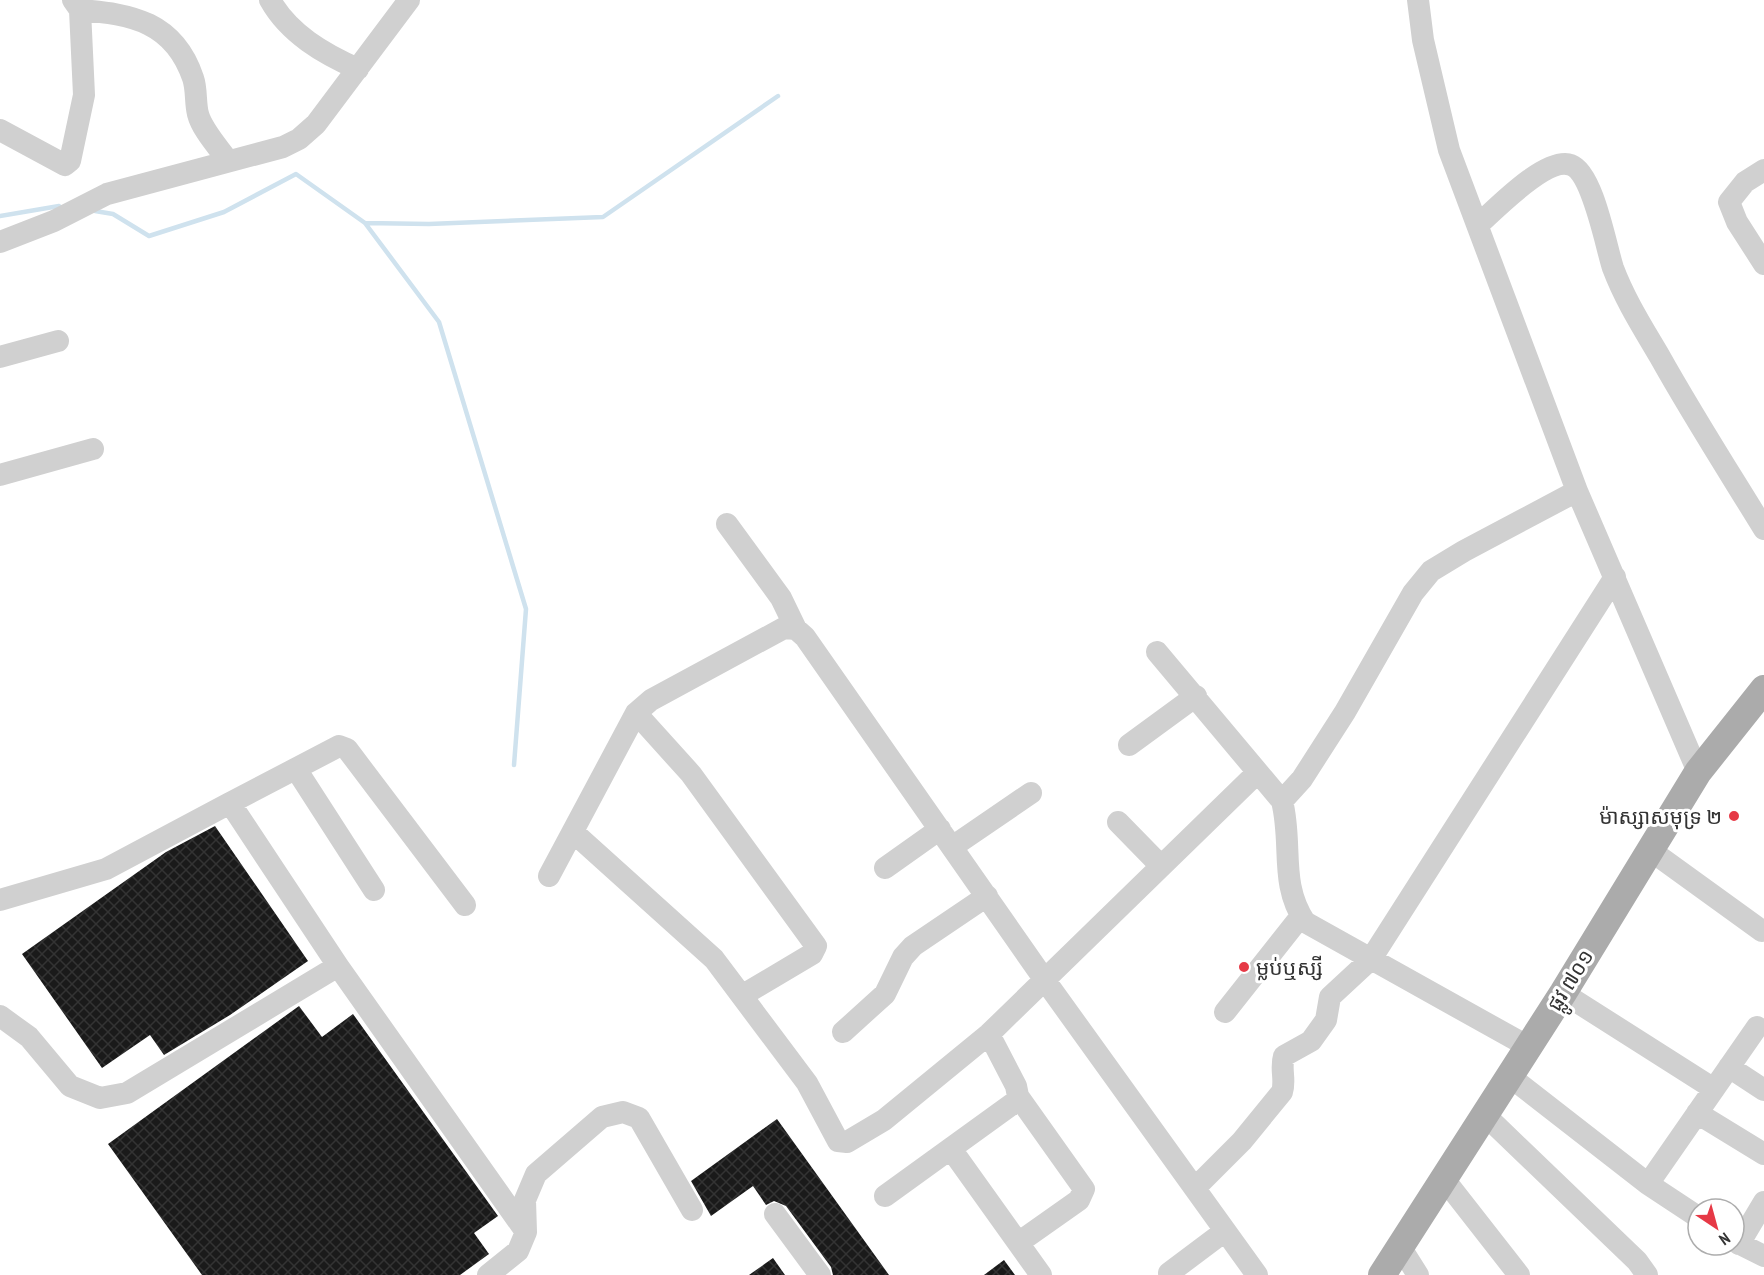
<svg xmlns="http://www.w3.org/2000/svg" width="1764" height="1275" viewBox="0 0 1764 1275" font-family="'PT Sans Narrow','Noto Sans Khmer',sans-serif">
	<defs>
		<pattern id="building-cross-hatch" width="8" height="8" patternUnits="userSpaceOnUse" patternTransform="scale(1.5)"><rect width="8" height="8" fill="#1a1a1a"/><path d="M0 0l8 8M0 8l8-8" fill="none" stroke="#333"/></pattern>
	</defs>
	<rect width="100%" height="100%" fill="#fff"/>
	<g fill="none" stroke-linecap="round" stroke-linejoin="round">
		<path stroke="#cfe2ee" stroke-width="4.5" d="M95,211l18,3 36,22 75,-24 72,-38 69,49 74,99 87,287 -12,156
			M0,216l59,-10
			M365,223l64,1 174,-7 175,-121"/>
	</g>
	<path fill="url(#building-cross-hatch)" d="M215,826l93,135 -78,54 -66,40 -14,-20 -48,33 -80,-114 144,-102z
		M299,1006l23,31 31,-23 145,202 -24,17 15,21 -29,21h-258l-94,-131z
		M777,1119l112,156h-56l-2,-8 -45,-61 -12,-5 -8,4 -13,-19 -42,30 -20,-35z
		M773,1258l12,17h-36z
		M1004,1260l11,15h-31z"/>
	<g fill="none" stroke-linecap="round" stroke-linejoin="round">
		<path stroke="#d0d0d0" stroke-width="22" d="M270,0c19,34 54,54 88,69
			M1418,0l5,40 26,110 128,341 121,281
			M80,10c52,4 94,12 113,68 4,11 2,25 5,36 4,16 21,34 30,47
			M0,130l65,35 5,-4 14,-66 -4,-85 -7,-10
			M1764,170l-19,12 -16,20 8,20 27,42
			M1478,225c17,-15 68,-69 93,-60 22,8 35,82 42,103 12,32 30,60 47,89 33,59 69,115 104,172
			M0,242l54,-21 53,-27 176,-47 16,-8 17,-15 93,-124
			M0,357l58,-16
			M0,475l93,-26
			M727,524l54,74 15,31
			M1157,652l125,149c11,44 -3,82 23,121l222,124
			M636,713l55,61 125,172 -4,8 -69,41
			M1129,745l67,-49
			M296,769l78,121
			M1282,801l20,-22 43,-67 68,-119 18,-22 33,-20 113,-60
			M230,803l109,-57 8,3 118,156
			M1118,822l43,44
			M573,832l141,127 93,124 31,58 9,1 37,-22 105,-86 268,-261
			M952,847l79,-54
			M1650,850l112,81
			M885,868l55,-39
			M549,876l87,-163 15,-13 133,-72 12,1 9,8 239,342 213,296
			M0,900l106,-31 124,-66 108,163 188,266
			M1563,993l151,96
			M1225,1012l76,-96
			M0,1016l29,21 41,49 30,12 27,-5 211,-127
			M843,1032l42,-38 18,-37 10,-11 74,-50
			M989,1034l27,52 2,10 66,93 -5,11 -61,43
			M1729,1067l35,23
			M1508,1075l140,109 50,33
			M1697,1113l67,41
			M1485,1115l152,146 10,14
			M951,1149l90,126
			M1444,1179l75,96
			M1648,1184l109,-157
			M1195,1188l47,-47 40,-49c4,-12 -2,-23 2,-36l27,-15 15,-21 4,-23 41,-38 244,-382
			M885,1196l130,-94 3,-6
			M775,1214l45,61
			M1734,1241l30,15
			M1739,1244l25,-42
			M1401,1248l17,27
			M1169,1273l56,-42
			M488,1275l30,-24 8,-19 -1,-32 11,-26 66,-57 21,-5 16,6 53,92"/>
		<path stroke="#ababab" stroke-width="28" d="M1382,1275l181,-282 135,-221 66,-83"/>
	</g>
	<g fill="#e63946" stroke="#fff" stroke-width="2">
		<circle cx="1734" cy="816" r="6"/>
		<circle cx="1244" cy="967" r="6"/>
	</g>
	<g text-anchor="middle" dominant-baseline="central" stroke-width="6" stroke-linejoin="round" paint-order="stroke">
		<g font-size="21" fill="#333" stroke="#fff" text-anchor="end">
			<text x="1722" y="816">ម៉ាស្សាសមុទ្រ ២</text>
			<text x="1256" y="967" text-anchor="start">ម្លប់ឬស្សី</text>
		</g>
		<g font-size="21" fill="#333" stroke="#fff">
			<text transform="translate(1570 980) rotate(-58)">ផ្លូវ ៧០១</text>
		</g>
	</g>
	<g transform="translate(1716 1227) rotate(144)"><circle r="28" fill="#ffffff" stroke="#adadad" stroke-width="1.5"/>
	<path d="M0-4.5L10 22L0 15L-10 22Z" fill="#e63946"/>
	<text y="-9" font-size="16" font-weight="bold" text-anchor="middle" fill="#333333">N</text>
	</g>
</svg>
